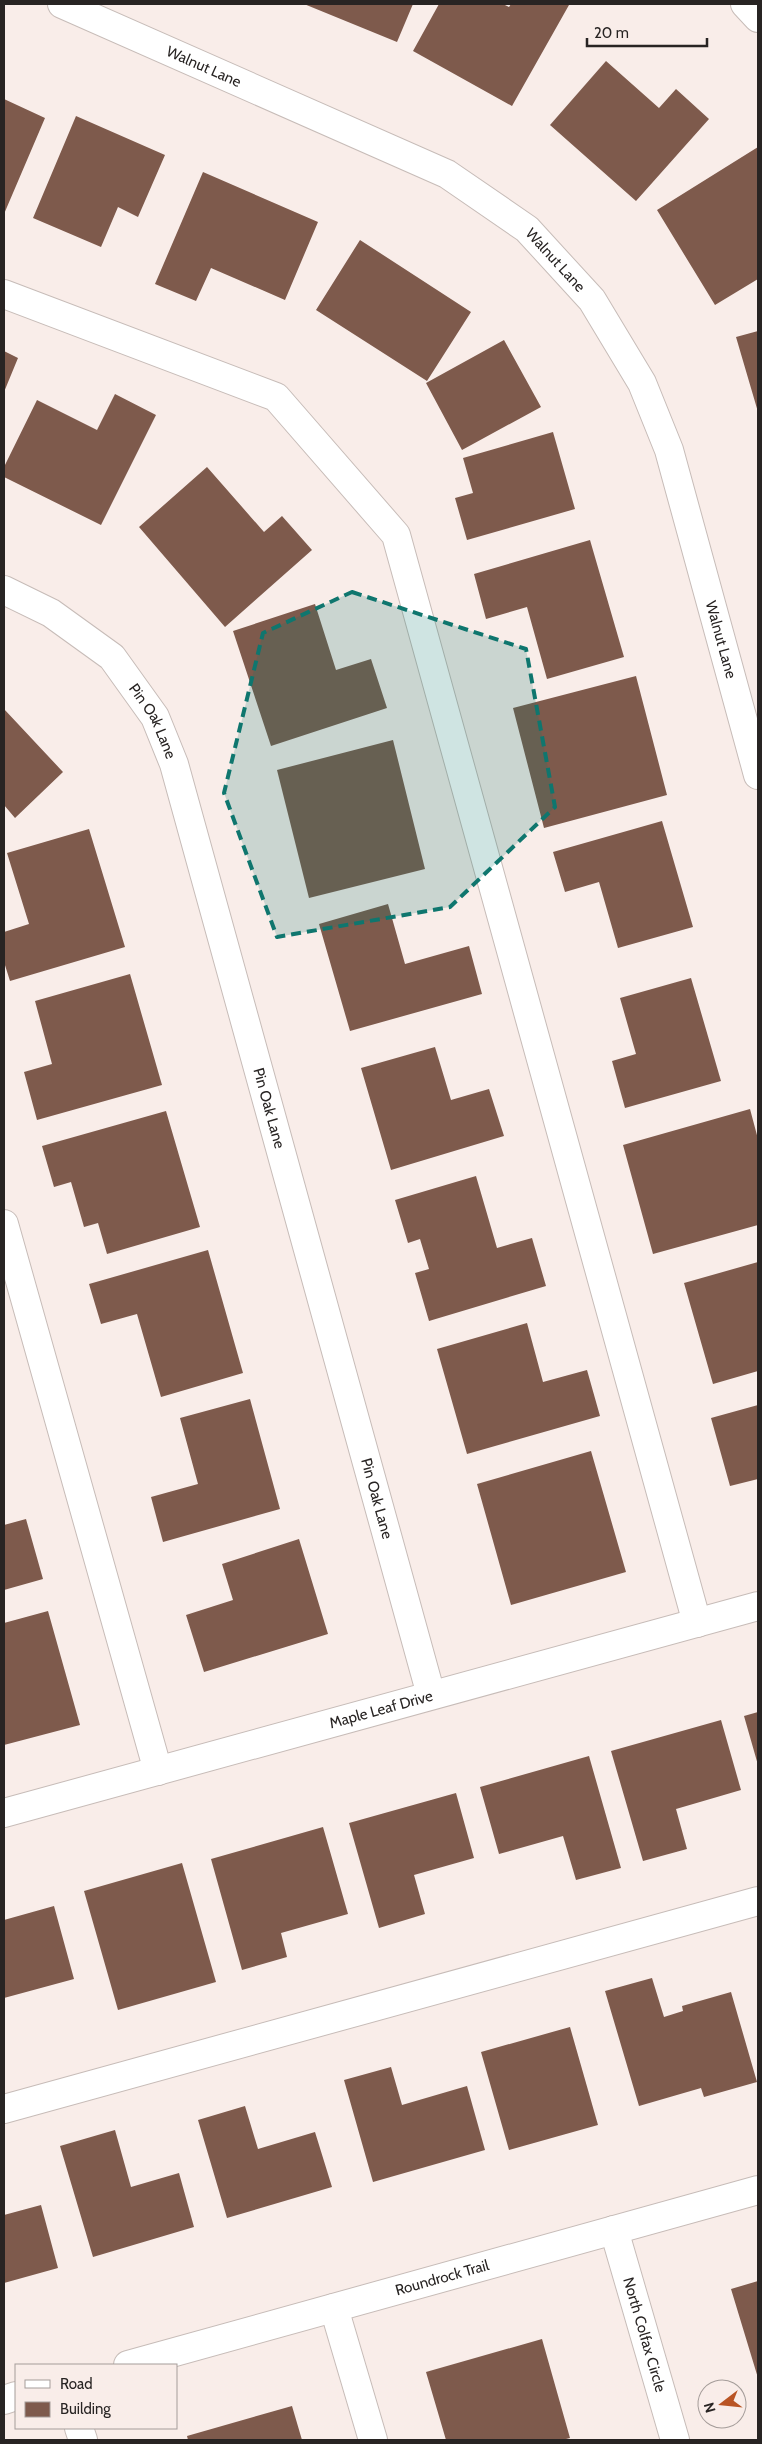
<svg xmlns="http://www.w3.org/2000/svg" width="762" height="2444" viewBox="0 0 762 2444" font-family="Cabin,sans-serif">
	<rect width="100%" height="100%" fill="#f9ede9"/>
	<path fill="#7e5a4c" d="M304,4h109l-16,38z
		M439,4h64l6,3 2,-3 58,1 -57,101 -99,-55z
		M606,61l53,47 17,-19 33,30 -73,82 -86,-76z
		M4,99l41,19 -41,96z
		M76,116l89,39 -27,62 -20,-10 -17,40 -68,-29z
		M758,147v132l-43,26 -58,-95z
		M203,172l115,50 -33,78 -74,-32 -15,33 -41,-17z
		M360,240l111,72 -44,69 -111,-71z
		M758,331v81l-22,-75z
		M504,340l37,67 -79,43 -36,-67z
		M4,351l14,7 -14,34z
		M115,394l41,21 -55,110 -97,-48v-10l33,-67 60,30z
		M553,432l22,77 -108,31 -12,-42 18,-5 -10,-35z
		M207,467l57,65 18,-16 30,34 -87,77 -86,-100z
		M590,540l34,117 -77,22 -20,-72 -41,12 -12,-45z
		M315,604l21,66 35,-11 16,49 -116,38 -38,-115z
		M636,676l31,119 -123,33 -31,-120z
		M4,709l59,63 -48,46 -11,-13z
		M393,740l32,129 -116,29 -32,-128z
		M662,821l31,106 -75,21 -19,-66 -34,10 -12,-40z
		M89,829l36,118 -115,34 -6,-19v-30l25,-8 -22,-71z
		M388,904l17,60 64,-18 13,48 -132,37 -31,-107z
		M130,974l32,111 -125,35 -13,-48 28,-8 -17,-63z
		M691,978l30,103 -96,27 -13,-47 24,-7 -16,-56z
		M435,1047l16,53 38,-11 15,47 -113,34 -30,-102z
		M750,1109l8,30v86l-105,29 -30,-109z
		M166,1111l34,116 -93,27 -9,-31 -14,4 -13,-45 -17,5 -12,-41z
		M476,1176l21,72 35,-10 14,48 -117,35 -14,-48 14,-4 -9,-30 -12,4 -13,-43z
		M208,1250l35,123 -82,24 -24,-83 -36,10 -12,-40z
		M758,1262v109l-45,13 -29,-101z
		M527,1323l16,59 44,-12 13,46 -133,38 -30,-105z
		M250,1399l30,110 -117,33 -12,-45 47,-13 -18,-66z
		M758,1405v74l-28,7 -19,-68z
		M591,1451l35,121 -115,33 -34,-121z
		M26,1519l17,60 -39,11v-65z
		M299,1539l29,95 -124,38 -18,-57 47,-15 -11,-36z
		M48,1611l32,114 -76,20v-122z
		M758,1712v53l-14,-49z
		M721,1720l20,70 -65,19 11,40 -44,12 -32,-110z
		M589,1756l32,112 -45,12 -13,-44 -64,18 -19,-67z
		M456,1793l18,65 -60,17 11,39 -46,14 -30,-105z
		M323,1827l25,87 -67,19 6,24 -45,13 -31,-111z
		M182,1863l34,119 -98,28 -34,-119z
		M54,1906l20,73 -70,19v-78z
		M652,1978l12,39 19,-6 -1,-5 49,-14 26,90 -53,15 -3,-9 -62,18 -34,-115z
		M570,2027l28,98 -89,25 -28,-98z
		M391,2067l11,38 65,-19 18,64 -112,32 -29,-102z
		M245,2106l13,43 57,-17 17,55 -105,31 -29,-98z
		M115,2130l16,57 48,-14 15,54 -101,30 -33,-111z
		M41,2205l17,63 -54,15v-68z
		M758,2281v97l-27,-89z
		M542,2339l28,99 -8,2h-116l-20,-68z
		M292,2406l10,34h-114l-1,-4z"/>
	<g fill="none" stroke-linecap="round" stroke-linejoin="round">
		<defs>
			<g id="minor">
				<path id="s1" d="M62,4l385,170 80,55 65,71 50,83 27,67 89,325"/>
				<path d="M745,4l13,14"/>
				<path d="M4,294l272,103 120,138 301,1088"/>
				<path id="s2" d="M4,590l47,23 61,44 43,60 19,47 257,931"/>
				<path d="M4,1224l154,547"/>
				<path id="s3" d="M4,1813l754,-207"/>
				<path d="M4,2109l754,-208"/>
				<path id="s4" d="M614,2230l61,210"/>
				<path d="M334,2308l39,132"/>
				<path id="s5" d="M128,2365l630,-175"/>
				<path d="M4,2400l12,-4"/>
				<path d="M79,2428l4,12"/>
			</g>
		</defs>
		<use href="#minor" stroke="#c7bcb8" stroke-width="30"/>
		<use href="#minor" stroke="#fff" stroke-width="28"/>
	</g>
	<path fill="#0f766e" fill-opacity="0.2" stroke="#0f766e" stroke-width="4" stroke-dasharray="10 6" stroke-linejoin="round" d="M352,592l174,57 29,158 -105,100 -173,30 -53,-144 39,-160z"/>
	<g text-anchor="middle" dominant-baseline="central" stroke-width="5" stroke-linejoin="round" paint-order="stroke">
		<g font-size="15" fill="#282423" stroke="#f9ede9">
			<text stroke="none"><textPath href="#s1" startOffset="155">Walnut Lane</textPath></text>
			<text stroke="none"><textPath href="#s1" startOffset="560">Walnut Lane</textPath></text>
			<text stroke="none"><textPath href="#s1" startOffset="980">Walnut Lane</textPath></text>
			<text stroke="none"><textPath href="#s2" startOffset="204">Pin Oak Lane</textPath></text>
			<text stroke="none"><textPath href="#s2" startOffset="609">Pin Oak Lane</textPath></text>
			<text stroke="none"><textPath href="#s2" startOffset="1014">Pin Oak Lane</textPath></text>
			<text stroke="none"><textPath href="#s3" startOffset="391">Maple Leaf Drive</textPath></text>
			<text stroke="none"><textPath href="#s5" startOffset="326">Roundrock Trail</textPath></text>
			<text stroke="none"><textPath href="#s4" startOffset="109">North Colfax Circle</textPath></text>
		</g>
	</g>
	<rect width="762" height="2444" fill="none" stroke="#282423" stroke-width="10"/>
	<rect x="15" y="2364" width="162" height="65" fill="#f9ede9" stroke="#a59d9a"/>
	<rect x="25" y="2380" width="25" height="8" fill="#ffffff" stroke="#a59d9a"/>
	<text x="60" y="2389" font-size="15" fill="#282423">Road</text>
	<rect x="25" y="2402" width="25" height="15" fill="#7e5a4c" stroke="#a59d9a"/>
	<text x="60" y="2414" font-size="15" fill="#282423">Building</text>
	<g transform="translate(722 2404) rotate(254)"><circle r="24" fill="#f9ede9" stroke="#a59d9a"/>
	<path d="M0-4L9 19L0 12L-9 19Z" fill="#b95424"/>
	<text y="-8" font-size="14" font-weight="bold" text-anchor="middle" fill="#282423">N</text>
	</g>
	<path d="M587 38v8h120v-8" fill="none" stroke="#282423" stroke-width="2.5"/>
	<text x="594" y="38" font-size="15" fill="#282423" stroke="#f9ede9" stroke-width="4" paint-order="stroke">20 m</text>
</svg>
